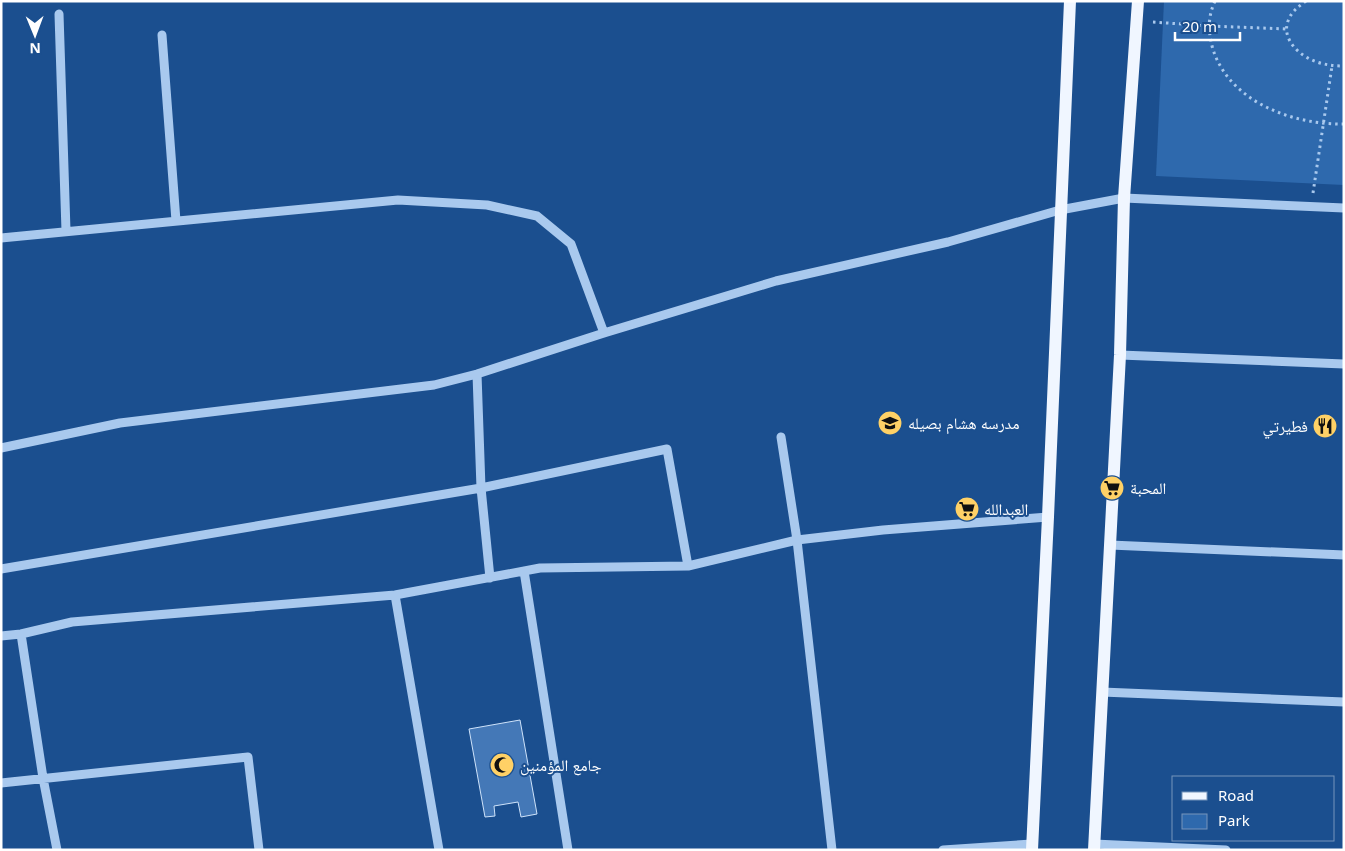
<svg xmlns="http://www.w3.org/2000/svg" width="1345" height="851" viewBox="0 0 1345 851" font-family="'Noto Sans','Noto Naskh Arabic',sans-serif">
	<rect width="100%" height="100%" fill="#1b4f8f"/>
	<path fill="#2e69ad" d="M1164,1h180v184l-188,-9z"/>
	<path fill="#4478b7" stroke="#cfe3fa" d="M520,720l17,94 -16,3 -3,-15 -24,4 1,10 -10,1 -16,-88z"/>
	<g fill="none" stroke-linecap="round" stroke-linejoin="round">
		<path stroke="#a9c9ee" stroke-width="3" stroke-dasharray="2.5 4" stroke-linecap="butt" d="M1215,1c-7,15 -7,29 -3,45 15,55 80,79 132,78
			M1306,1c-8,6 -15,11 -18,20 -7,19 13,36 29,41 9,3 17,4 27,4
			M1153,22l56,4 78,3
			M1313,193l19,-127"/>
		<path stroke="#a9c9ee" stroke-width="9" d="M59,14l7,217
			M162,35l14,186
			M1,238l397,-38 89,5 50,11 34,28 33,89
			M1120,355l224,9
			M477,374l4,114 9,90
			M781,437l16,103 35,310
			M1,448l119,-25 314,-38 43,-11 127,-41 172,-52 172,-39 112,-32 64,-12 220,10
			M1110,545l234,10
			M1,569l480,-81 186,-39 21,117
			M524,571l44,279
			M395,595l44,255
			M21,634l22,144 14,72
			M1,636l20,-2 51,-12 323,-27 145,-27 148,-2 109,-26 86,-10 165,-13
			M1102,692l242,10
			M1,783l247,-26 11,93
			M1094,844l132,6
			M943,850l89,-6"/>
		<path stroke="#f0f6ff" stroke-width="12" d="M1032,850l16,-333 22,-516
			M1094,850l26,-495 4,-157 14,-197"/>
	</g>
	<defs>
		<symbol id="school-disc" viewBox="-11 -11 22 22"><circle r="9.5" fill="#ffd166" stroke="#1b4f8f"/><path d="M0-5L7-2L0 1L-7-2ZM-4 1L0 2.5L4 1V4Q0 6-4 4Z" fill="#111"/></symbol>
		<symbol id="restaurant-disc" viewBox="-11 -11 22 22"><circle r="9.5" fill="#ffd166" stroke="#1b4f8f"/><path d="M-5-6h1v4h1v-4h1v4h1v-4h1v5L-1.5 .5V6h-2V.5L-5-1ZM5-6V6H3V1.5H1.5Q1.5-4 5-6Z" fill="#111"/></symbol>
		<symbol id="supermarket-disc" viewBox="-11 -11 22 22"><circle r="9.5" fill="#ffd166" stroke="#1b4f8f"/><path d="M-6-5.5h2.5l.6 2H6L4.5 2H-2.5L-4.4-4H-6ZM-1.5 3.2a1.3 1.3 0 1 0 .1 0ZM3 3.2a1.3 1.3 0 1 0 .1 0Z" fill="#111"/></symbol>
		<symbol id="mosque-disc" viewBox="-11 -11 22 22"><circle r="9.5" fill="#ffd166" stroke="#1b4f8f"/><path d="M3.5-4.9A6 6 0 1 0 3.5 4.9A5 5 0 1 1 3.5-4.9Z" fill="#111"/></symbol>
	</defs>
	<g fill-rule="evenodd">
		<use href="#school-disc" x="876" y="409" width="28" height="28"/>
		<use href="#restaurant-disc" x="1311" y="412" width="28" height="28"/>
		<use href="#supermarket-disc" x="1098" y="474" width="28" height="28"/>
		<use href="#supermarket-disc" x="953" y="495" width="28" height="28"/>
		<use href="#mosque-disc" x="488" y="751" width="28" height="28"/>
	</g>
	<g text-anchor="middle" dominant-baseline="central" stroke-width="4" stroke-linejoin="round" paint-order="stroke">
		<g font-size="16" fill="#fff" stroke="#1b4f8f" text-anchor="start">
			<text x="908" y="423">مدرسه هشام بصيله</text>
			<text x="1308" y="426" text-anchor="end">فطيرتي</text>
			<text x="1130" y="488">المحبة</text>
			<text x="984" y="509">العبدالله</text>
			<text x="520" y="765">جامع المؤمنين</text>
		</g>
	</g>
	<rect width="1345" height="851" fill="none" stroke="#ffffff" stroke-width="5"/>
	<rect x="1172" y="776" width="162" height="65" fill="#1b4f8f" stroke="#7695bc"/>
	<rect x="1182" y="792" width="25" height="8" fill="#f0f6ff" stroke="#7695bc"/>
	<text x="1218" y="801" font-size="15" fill="#ffffff">Road</text>
	<rect x="1182" y="814" width="25" height="15" fill="#2e69ad" stroke="#7695bc"/>
	<text x="1218" y="826" font-size="15" fill="#ffffff">Park</text>
	<g transform="translate(35 35) rotate(179)" stroke="#1b4f8f" stroke-width="4" paint-order="stroke">
	<path d="M0-4L9 19L0 12L-9 19Z" fill="#ffffff"/>
	<text y="-8" font-size="14" font-weight="bold" text-anchor="middle" fill="#ffffff">N</text>
	</g>
	<path d="M1175 32v8h65v-8" fill="none" stroke="#ffffff" stroke-width="2.5"/>
	<text x="1182" y="32" font-size="15" fill="#ffffff" stroke="#1b4f8f" stroke-width="4" paint-order="stroke">20 m</text>
</svg>
